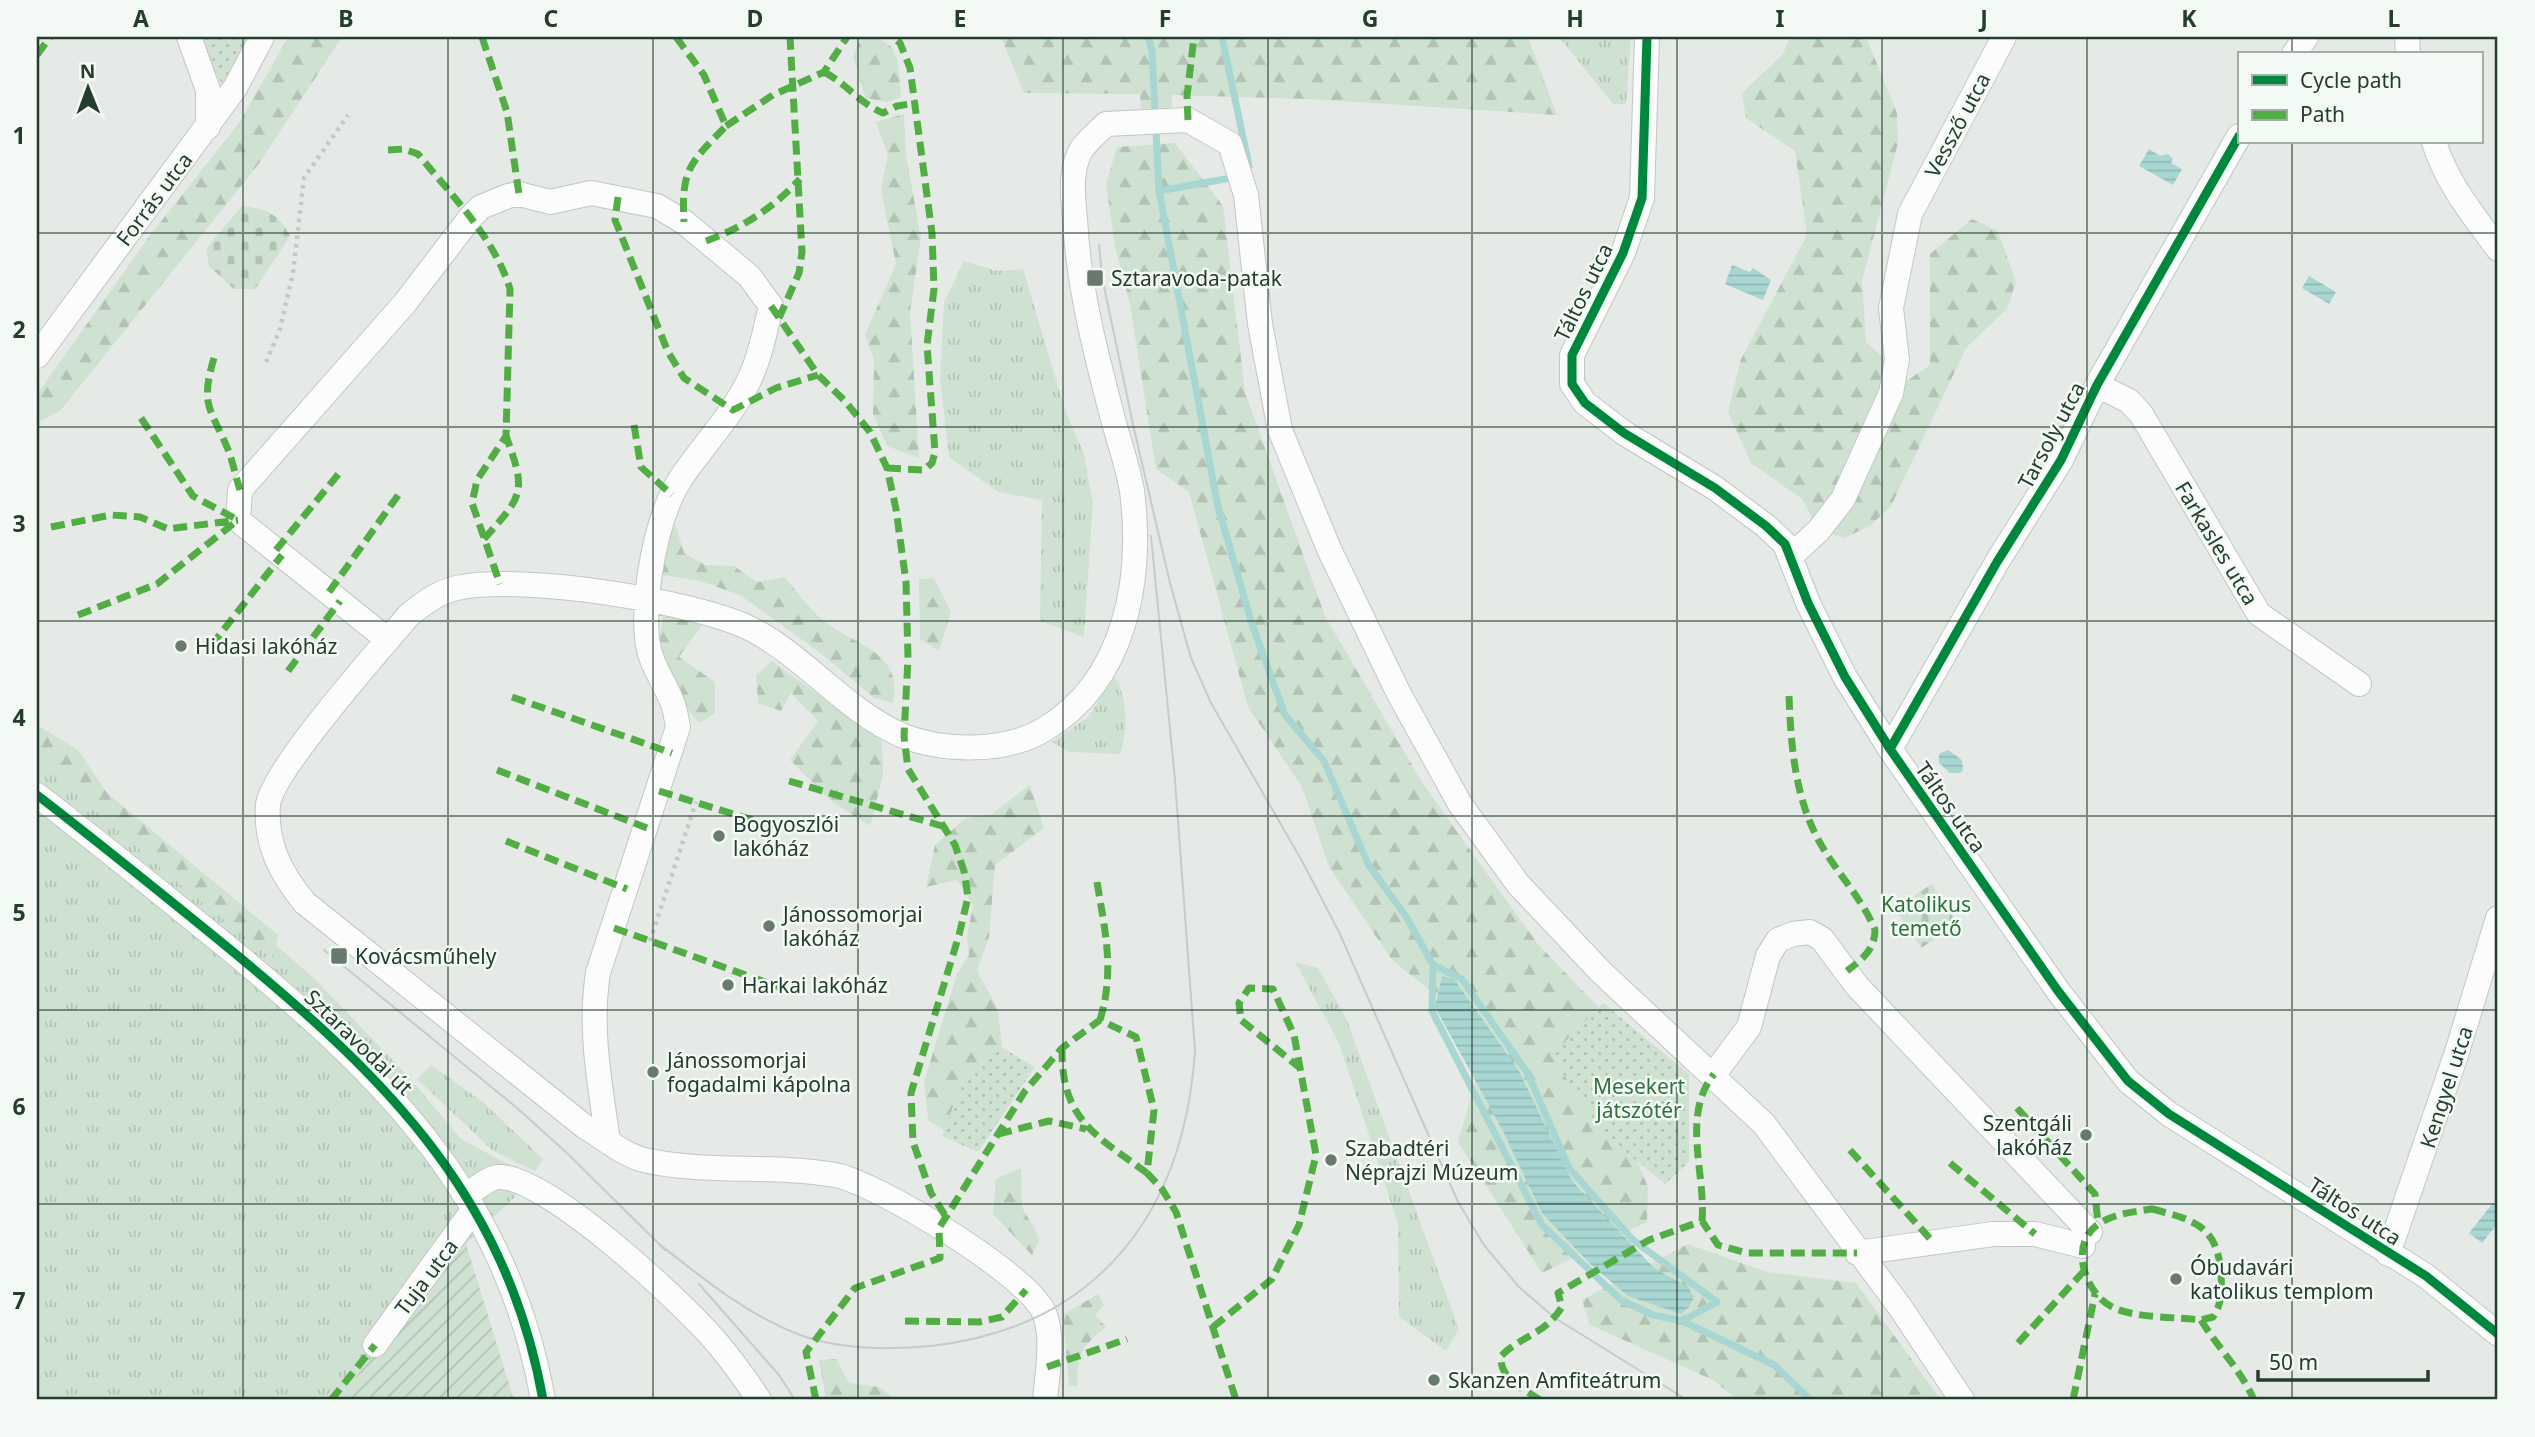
<svg xmlns="http://www.w3.org/2000/svg" width="2535" height="1437" viewBox="0 0 2535 1437" font-family="'Noto Sans',sans-serif">
	<defs>
		<pattern id="grass-tufts" width="24" height="20" patternUnits="userSpaceOnUse" patternTransform="scale(1.75)"><rect width="24" height="20" fill="#cfe2d1"/><path d="M3 7l-1-3M5 7V3M7 7l1-3M15 17l-1-3M17 17v-4M19 17l1-3" fill="none" stroke="#b2c3b4"/></pattern>
		<pattern id="forest-firs" width="22" height="20" patternUnits="userSpaceOnUse" patternTransform="scale(1.75)"><rect width="22" height="20" fill="#cfe2d1"/><path d="M5 1l3.5 6h-7zM16 11l3.5 6h-7z" fill="#b2c3b4"/></pattern>
		<pattern id="cemetery-stones" width="16" height="16" patternUnits="userSpaceOnUse" patternTransform="scale(1.75)"><rect width="16" height="16" fill="#cfe2d1"/><path d="M2 7V4a2 2 0 0 1 4 0v3zM10 15v-3a2 2 0 0 1 4 0v3z" fill="#b2c3b4"/></pattern>
		<pattern id="park-dots" width="8" height="8" patternUnits="userSpaceOnUse" patternTransform="scale(1.75)"><rect width="8" height="8" fill="#cfe2d1"/><path d="M2 2h.1M6 6h.1" fill="none" stroke="#b2c3b4" stroke-width="1.8" stroke-linecap="round"/></pattern>
		<pattern id="garden-furrows" width="10" height="10" patternUnits="userSpaceOnUse" patternTransform="scale(1.75)"><rect width="10" height="10" fill="#cfe2d1"/><path d="M-1 1l2-2M0 10L10 0M9 11l2-2" fill="none" stroke="#b2c3b4"/></pattern>
		<pattern id="water-rules" width="6" height="5" patternUnits="userSpaceOnUse" patternTransform="scale(1.75)"><rect width="6" height="5" fill="#a8d6d3"/><path d="M0 2.5h6" fill="none" stroke="#90b9b5"/></pattern>
	</defs>
	<rect width="100%" height="100%" fill="#e5eae7"/>
	<path fill="url(#grass-tufts)" d="M1559,37h72l-5,67h-13z
		M964,261l33,10 26,-2 42,141 19,44 9,49 -9,134 -44,-16 2,-121 -44,-8 -49,-35 -9,-78 4,-77z
		M1114,677c14,16 14,58 6,77l-51,-2 -17,-10 36,-25z
		M37,749l172,138 105,91 93,97 54,64 54,29 6,23 -55,53 -129,156h-300z
		M1295,962l23,6 28,50 113,311 -13,22 -47,-34 -1,-93 -59,-181z
		M431,1065l53,38 59,56 -8,12 -42,-20 -76,-72z"/>
	<path fill="url(#forest-firs)" d="M288,37h54l-84,128 -198,246 -23,12v-29l114,-160 88,-111z
		M861,37c42,0 37,27 40,60l-13,5 -23,-4 -12,-42z
		M1001,37h527l29,78 -249,-16 -136,-4v12l-31,2 -1,-15 -116,-1z
		M1790,37h76l31,76 1,30 -36,138 4,61 42,38 22,-15v-111l42,-35 26,12 18,51 -9,27 -41,39 -75,158 -20,19 -26,13 -26,-8 -17,-31 -51,-36 -23,-51 13,-53 66,-124 -12,-84 -49,-33 -4,-25 41,-39z
		M904,114l2,41 15,83 -11,74 9,146 -32,-12 -14,-32 1,-54 -9,-25 31,-71 -15,-74 7,-35 -12,-33z
		M1175,143l48,63 22,186 80,224 98,168 114,159 112,117 -34,49 33,78 -1,35 -105,51 -84,-131 23,-81 -29,-53 -60,-48 -63,-93 -27,-80 -54,-80 -59,-215 -33,-23 -26,-164 -15,-59 -9,-62 11,-37z
		M669,526l7,1 8,26 21,12 29,1 23,16 27,-5c13,14 26,33 41,45 31,24 79,30 68,81l-19,-5 -55,-46 -79,-57 -40,-14 -38,-6z
		M934,578l17,34 -12,39 -19,-12 -1,-60z
		M663,614l41,8 -25,35 36,25v31l-16,10 -25,-31 -16,-40z
		M772,661l110,80 1,34 -13,51 -39,-25 -41,-41 28,-39 -27,-28 -10,18 -23,-8 -2,-28z
		M37,725l41,25 29,43 171,142 -5,25 -109,-89 -127,-113z
		M1030,785l14,43 -49,37 -6,72 -12,34 21,38 5,49 -39,84 -36,-22 -4,-38 33,-108 12,-19 -2,-18 6,-32 -16,-25 -31,7 9,-42 31,-27 24,-3z
		M1021,1168l1,39 18,32 -8,16 -39,-41 3,-35z
		M1688,1244l79,28 89,11 85,117h-203l-25,-20 -123,-55 -8,-25z
		M1098,1294l6,11 -9,10 11,12c-25,20 -30,28 -28,59h-9l-6,-71z
		M836,1359l13,24 30,4 17,13h-70l-7,-40z"/>
	<path fill="url(#cemetery-stones)" d="M242,206c25,3 36,7 48,30l-35,53h-21l-25,-23 -3,-17z
		M1932,884l26,41 -37,23 -26,-40z"/>
	<path fill="url(#park-dots)" d="M198,37h50l-26,48z
		M1603,1003l86,71v88l-24,22 -61,-50 -53,-78z
		M1003,1048l32,19 -57,85 -36,-16 23,-62z"/>
	<path fill="url(#garden-furrows)" d="M466,1244l48,156h-177z"/>
	<path fill="url(#water-rules)" d="M2149,149l11,7 8,-2 5,5 -2,4 11,6 -9,16 -34,-19z
		M1732,265l18,7 3,-4 18,12 -8,20 -38,-16z
		M2309,276l27,16 -7,12 -27,-16z
		M1948,750l14,10 1,10 -3,3h-10l-11,-10v-9z
		M1442,976l12,3 65,92 53,110 82,87 34,19 6,10 -5,10 -8,7 -53,-18 -39,-33 -47,-50 -39,-82 -68,-124z
		M2493,1203l5,4v16l-16,20 -13,-10z"/>
	<g fill="none" stroke-linecap="round" stroke-linejoin="round">
		<path stroke="#a8d6d3" stroke-width="7" d="M1148,37l4,14 7,140 59,316 34,117 33,91 39,46 44,103 39,54 26,47 29,14 66,95 41,94 64,72 84,62 -35,19 92,44 37,35
			M1222,37l27,129
			M1159,191l66,-12
			M1433,965l-1,46 110,214 79,75 32,15 29,6"/>
		<defs>
			<path id="minor" d="M189,37l19,53v37
				M1647,37l-5,161 -19,55 -51,102v29l13,19 39,30 91,55 51,38 19,18 23,59 37,74 45,72 168,242 70,90 41,33 257,162 72,58
				M2407,37l1,17
				M2294,54l12,-17
				M2434,142c12,40 39,73 64,107
				M37,356l198,-268 27,-51
				M2097,385l32,16 12,13 118,200 100,70
				M1790,557l29,-27 24,-31 48,-106 6,-33 -6,-52 19,-94 94,-177
				M388,640l-150,-120 2,-30 165,-187 65,-85 11,-11 27,-11 11,-2 31,8 41,-9 66,13 27,16 65,54 22,30c-6,24 -10,49 -21,72 -17,37 -46,66 -69,100 -25,39 -38,114 -34,160 2,23 14,39 23,59 5,9 6,20 8,30l-80,246c-9,57 2,111 10,168
				M1890,749l107,-187 64,-102 36,-75 142,-249
				M37,795c60,46 119,94 178,142 159,130 290,250 328,463
				M1714,1074l35,-47 19,-71 10,-16 15,-6 17,-2 12,7 35,47 233,246
				M466,1196c8,-6 22,-18 32,-19 47,-3 188,128 220,167 14,17 29,37 41,56
				M1857,1253l136,-19h42l48,12
				M2388,1254l69,-202 41,-134
				M375,1345l99,-136
				M1045,1400c2,-26 9,-59 0,-85 -12,-38 -170,-133 -210,-140 -63,-11 -129,-1 -191,-15 -20,-5 -42,-23 -60,-34l-279,-223c-24,-29 -40,-59 -37,-98 4,-35 113,-157 141,-190 16,-13 32,-25 53,-28 61,-12 236,14 291,43 53,28 92,80 148,105 42,17 105,18 144,-6 81,-49 98,-150 87,-238 -4,-24 -13,-49 -19,-72 -16,-61 -32,-122 -37,-185 -1,-26 -8,-55 3,-80 5,-11 18,-21 27,-30l82,-4 42,24 16,51 14,129 20,106 49,119 69,143 62,112 58,80 83,88 163,152 136,183 62,93"/>
		</defs>
		<use href="#minor" stroke="#c2c7c4" stroke-width="26"/>
		<path stroke="#c2cac5" stroke-width="4.5" stroke-dasharray="3.5 5" stroke-linecap="butt" d="M266,362l14,-33 13,-56 11,-95 44,-63
			M650,941l46,-139"/>
		<use href="#minor" stroke="#fbfcfb" stroke-width="24"/>
		<path stroke="#c7cbc9" stroke-width="2" d="M1099,245l3,32 32,152 36,154 21,75 20,45 91,158 37,71 119,270 26,43 35,42 36,31 132,82
			M324,950l193,158 50,45 98,97
			M658,1243c43,34 89,72 142,92 41,15 88,15 131,11 167,-19 253,-133 264,-295l-20,-271 -24,-244
			M699,1284l80,91 16,25"/>
		<path stroke="#53ad45" stroke-width="7" stroke-dasharray="14 7" stroke-linecap="butt" d="M482,37l25,75 12,82
			M676,37l28,38 22,51c-36,37 -45,43 -42,96
			M37,55l13,-18
			M824,72c22,11 35,31 59,41l14,-7 19,-3
			M1188,120l-1,-24 7,-59
			M726,126l47,-31 51,-23 23,-35
			M388,150l16,-1 14,5c34,42 76,83 92,135l-4,147 -29,44 -5,23 28,81
			M618,197l-3,23 53,132 16,26 49,32 43,-22 42,-13
			M706,241c38,-14 67,-33 94,-62
			M771,306l47,69 27,26 25,31 17,36 9,41 10,73 2,76 -4,78 4,33 47,76 9,26 4,26 -9,38 -48,158 2,49 18,51 15,24
			M779,318l20,-45 3,-21 -12,-215
			M214,358c-15,50 -2,51 15,94 4,12 7,25 11,38
			M141,418l52,78 45,24
			M634,425l7,42 31,28
			M887,468l37,2 8,-7 3,-11 -8,-107 7,-56 -2,-56 -22,-165 -10,-25 -7,-6
			M51,527l60,-12 29,2 28,12 70,-9
			M484,539c39,-44 43,-46 22,-103
			M276,550l65,-79
			M329,592l70,-98
			M78,615l79,-31 81,-64
			M211,646l71,-91
			M288,671l52,-70
			M1789,696c2,51 6,106 34,152 16,27 40,52 52,82 0,20 -13,29 -28,41
			M512,697l160,56
			M497,770l150,58
			M789,781l153,45
			M659,791l97,30
			M506,841l121,48
			M1097,882c8,49 18,89 3,138
			M614,928l168,60
			M1062,1048c-1,71 33,87 85,125
			M2017,1108l78,86 3,29
			M998,1134l51,-13 37,8
			M1850,1150l83,92
			M1950,1163l85,71
			M2152,1209c43,11 66,17 69,66 1,15 1,29 -8,42l-12,3c-24,-3 -65,-2 -87,-12 -29,-13 -47,-65 -14,-85 16,-10 34,-11 52,-14z
			M1702,1221c4,-47 -21,-106 12,-147
			M2201,1320c17,28 40,50 53,80
			M905,1321l74,1 23,-5 24,-27
			M1213,1327l59,-48 27,-54 17,-70 -22,-120 -21,-46 -24,-1 -10,15 2,17 59,48
			M2018,1343l66,-72
			M1047,1367l80,-28
			M331,1400l44,-55
			M816,1400l-10,-48 49,-64 85,-30 -1,-30 86,-137 37,-43 38,-28 36,17 18,73 -7,63 15,16 14,23 60,188
			M1540,1400c-16,-11 -41,-21 -39,-44 21,-21 42,-20 61,-49l-4,-14 91,-53 53,-19 16,24 29,8h110
			M2073,1400l22,-106"/>
		<defs>
			<path id="cycleway" d="M1647,37l-5,161 -19,55 -51,102v29l13,19 39,30 91,55 51,38 19,18 23,59 37,74 45,72 168,242 70,90 41,33 257,162 72,58
				M1890,749l107,-187 64,-102 36,-75 142,-249
				M37,795c60,46 119,94 178,142 159,130 290,250 328,463"/>
		</defs>
		<use href="#cycleway" stroke="#f3f9f5" stroke-width="13"/>
		<use href="#cycleway" stroke="#00873e" stroke-width="9"/>
	</g>
	<path fill="none" stroke="#243d30" stroke-width="2" stroke-opacity="0.55" d="M243,37v1363M448,37v1363M653,37v1363M858,37v1363M1063,37v1363M1268,37v1363M1472,37v1363M1677,37v1363M1882,37v1363M2087,37v1363M2292,37v17M2292,142v1258M37,233h2461M37,427h2461M37,621h2461M37,816h2461M37,1010h2461M37,1204h2461"/>
	<g fill="#687a70" stroke="#f3f9f5" stroke-width="2.5">
		<rect x="1086" y="269" width="18" height="18" rx="3.5"/>
		<circle cx="181" cy="646" r="7"/>
		<circle cx="719" cy="836" r="7"/>
		<circle cx="769" cy="926" r="7"/>
		<rect x="330" y="947" width="18" height="18" rx="3.5"/>
		<circle cx="728" cy="985" r="7"/>
		<circle cx="653" cy="1072" r="7"/>
		<circle cx="2086" cy="1135" r="7"/>
		<circle cx="1331" cy="1160" r="7"/>
		<circle cx="2176" cy="1279" r="7"/>
		<circle cx="1434" cy="1380" r="7"/>
	</g>
	<g text-anchor="middle" dominant-baseline="central" stroke-width="5" stroke-linejoin="round" paint-order="stroke">
		<g font-size="21" fill="#243d30" stroke="#f3f9f5">
			<text transform="translate(1957 125) rotate(-62)">Vessző utca</text>
			<text transform="translate(154 199) rotate(-53)">Forrás utca</text>
			<text transform="translate(1583 292) rotate(-64)">Táltos utca</text>
			<text transform="translate(2051 435) rotate(-62)">Tarsoly utca</text>
			<text transform="translate(2217 543) rotate(59)">Farkasles utca</text>
			<text transform="translate(1951 807) rotate(55)">Táltos utca</text>
			<text transform="translate(359 1042) rotate(44)">Sztaravodai út</text>
			<text transform="translate(2446 1087) rotate(-72)">Kengyel utca</text>
			<text transform="translate(2355 1211) rotate(33)">Táltos utca</text>
			<text transform="translate(426 1277) rotate(-53)">Tuja utca</text>
		</g>
		<g font-size="21" fill="#243d30" stroke="#f3f9f5" text-anchor="start">
			<text x="1111" y="278">Sztaravoda-patak</text>
			<text x="195" y="646">Hidasi lakóház</text>
			<text x="733" y="824">Bogyoszlói<tspan x="733" dy="24">lakóház</tspan></text>
			<text x="783" y="914">Jánossomorjai<tspan x="783" dy="24">lakóház</tspan></text>
			<text x="355" y="956">Kovácsműhely</text>
			<text x="742" y="985">Harkai lakóház</text>
			<text x="667" y="1060">Jánossomorjai<tspan x="667" dy="24">fogadalmi kápolna</tspan></text>
			<text x="2072" y="1123" text-anchor="end">Szentgáli<tspan x="2072" dy="24">lakóház</tspan></text>
			<text x="1345" y="1148">Szabadtéri<tspan x="1345" dy="24">Néprajzi Múzeum</tspan></text>
			<text x="2190" y="1267">Óbudavári<tspan x="2190" dy="24">katolikus templom</tspan></text>
			<text x="1448" y="1380">Skanzen Amfiteátrum</text>
		</g>
		<g font-size="21" fill="#30723a" stroke="#f3f9f5">
			<text x="1926" y="904">Katolikus<tspan x="1926" dy="24">temető</tspan></text>
			<text x="1639" y="1086">Mesekert<tspan x="1639" dy="24">játszótér</tspan></text>
		</g>
	</g>
	<rect width="2535" height="1437" fill="none" stroke="#f3f9f5" stroke-width="77"/>
	<rect x="2238" y="52" width="245" height="91" fill="#f3f9f5" stroke="#a0aea6" stroke-width="2"/>
	<rect x="2252" y="75" width="35" height="10" fill="#00873e" stroke="#a0aea6" stroke-width="2"/>
	<text x="2300" y="88" font-size="21" fill="#243d30">Cycle path</text>
	<rect x="2252" y="110" width="35" height="10" fill="#53ad45" stroke="#a0aea6" stroke-width="2"/>
	<text x="2300" y="122" font-size="21" fill="#243d30">Path</text>
	<g transform="translate(88 88) rotate(359)" stroke="#f3f9f5" stroke-width="5" paint-order="stroke">
	<path d="M0-5L12 26L0 18L-12 26Z" fill="#243d30"/>
	<text y="-10" font-size="19" font-weight="bold" text-anchor="middle" fill="#243d30">N</text>
	</g>
	<path d="M2258 1370v10h170v-10" fill="none" stroke="#243d30" stroke-width="3.5"/>
	<text x="2269" y="1370" font-size="21" fill="#243d30" stroke="#f3f9f5" stroke-width="5" paint-order="stroke">50 m</text>
	<rect x="38" y="38" width="2458" height="1360" fill="none" stroke="#243d30" stroke-width="2.5"/>
	<g font-size="23" text-anchor="middle" font-weight="bold" fill="#243d30">
		<text x="141" y="27">A</text>
		<text x="346" y="27">B</text>
		<text x="551" y="27">C</text>
		<text x="755" y="27">D</text>
		<text x="960" y="27">E</text>
		<text x="1165" y="27">F</text>
		<text x="1370" y="27">G</text>
		<text x="1575" y="27">H</text>
		<text x="1780" y="27">I</text>
		<text x="1984" y="27">J</text>
		<text x="2189" y="27">K</text>
		<text x="2394" y="27">L</text>
		<text x="19" y="144">1</text>
		<text x="19" y="338">2</text>
		<text x="19" y="532">3</text>
		<text x="19" y="726">4</text>
		<text x="19" y="921">5</text>
		<text x="19" y="1115">6</text>
		<text x="19" y="1309">7</text>
	</g>
</svg>
